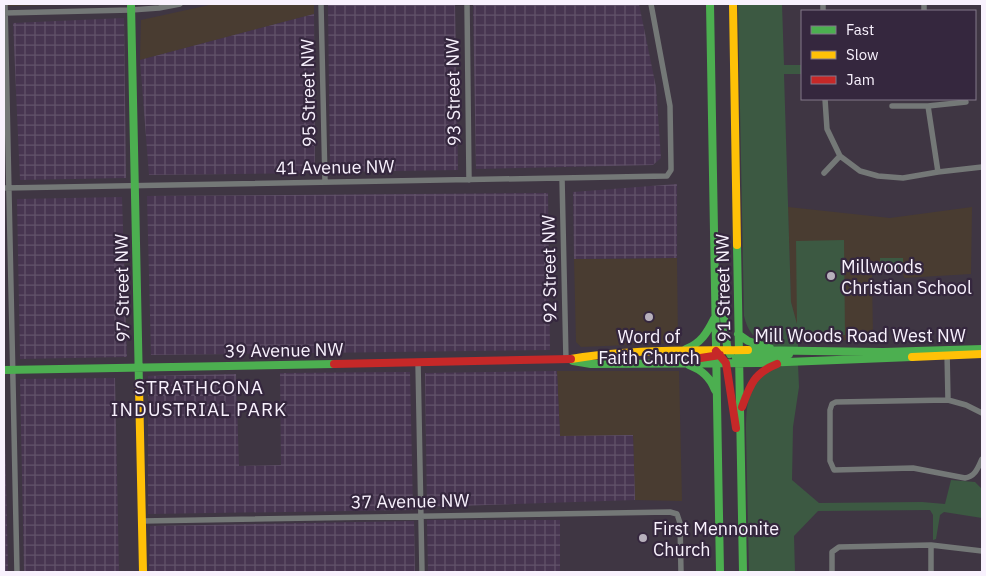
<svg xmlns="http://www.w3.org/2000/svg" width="986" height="576" viewBox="0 0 986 576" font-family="'IBM Plex Sans',sans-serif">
	<defs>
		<pattern id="industrial-grid" width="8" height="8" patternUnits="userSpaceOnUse" patternTransform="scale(1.25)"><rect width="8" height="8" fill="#473550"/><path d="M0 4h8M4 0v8" fill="none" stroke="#62536a"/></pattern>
	</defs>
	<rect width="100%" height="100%" fill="#3f3643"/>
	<path fill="#493c31" d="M4,4h117l-117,2z
		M214,4h100v10l-174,46 1,-40z
		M788,207l102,11 82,-11 -1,67 -67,4 -1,-5h-31l1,66 -75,3 -1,-17 -6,-23z
		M677,258l1,85 -97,4 -5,-5 -2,-83z
		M557,371h122l3,130 -47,-1 -2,-65 -73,2z"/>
	<path fill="url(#industrial-grid)" d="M328,4h127l3,166 -126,2 -2,-2z
		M473,4h166l17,83 5,71 -8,7 -177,4z
		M314,14l1,159 -166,2 -9,-115z
		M124,18l2,160 -106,2 -7,-157z
		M677,184v74l-103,1 -1,-67z
		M548,193l2,157 -399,5 -4,-159z
		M122,197l5,160 -107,2 -3,-160z
		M557,371l3,65 73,-1 2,65 -208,7 -2,-134z
		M410,372l3,138 -265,4v-138l88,-2 3,92 42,-1 -1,-92z
		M115,378l4,194h-95l-4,-193z
		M4,391l4,181h-4z
		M427,520h133v52h-132z
		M414,521l1,51h-266l1,-46z"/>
	<path fill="#3c5942" d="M738,4h44l2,61h18v9h-18l7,228 6,22 -1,-83 48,-1 1,95 -47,1v12c-26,-1 -47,-2 -54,-32z
		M880,258h23v11h-23z
		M798,364l1,23 -6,40 -1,53 27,23 103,-1 23,2 6,-24 24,2 7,7v29l-38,-6 -4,3 -4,24 -3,1v-25l-3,-5 -112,1 -24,25 1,36h-46l-3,-140c0,-42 6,-65 52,-68z"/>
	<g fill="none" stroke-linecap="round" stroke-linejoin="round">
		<path stroke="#747877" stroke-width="5.5" d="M5,4l12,568
			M321,4l4,178
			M467,4l2,176
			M823,11v-7
			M924,11v-7
			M4,13l127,-3 28,-2 21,-4
			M825,99l2,30 13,27
			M892,106h36l38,-4
			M928,106l10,66
			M840,156l20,15 18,5 25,2 35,-6 44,-5
			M824,173l16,-17
			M562,178l4,182
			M4,188l663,-12 4,-6v-4l-1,-60 -19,-102
			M947,352l1,48
			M418,362l4,210
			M982,413l-16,-8 -18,-5 -112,2 -4,2 -2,6v51l4,9 79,-2 52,10c11,-2 13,-11 17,-19
			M142,521l528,-9 7,2 3,9 1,49
			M931,545v27
			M832,572v-20l7,-5 92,-2 51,6"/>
		<path stroke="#4caf50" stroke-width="8" d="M131,4l8,382
			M710,4l10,568
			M737,245l6,327
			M719,272l8,74 3,8
			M738,334l10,7 22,7
			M686,349c15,-6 21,-16 28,-30
			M748,350l135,2 99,-3
			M736,358l53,-4
			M573,361l18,3 169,-1 152,-6
			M689,365c13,5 21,12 26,25
			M4,370l330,-6"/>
		<path stroke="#ffc107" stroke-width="8" d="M733,4l4,241
			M912,357l70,-3
			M571,359c58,-10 118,-8 177,-9
			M139,386l4,186"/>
		<path stroke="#c62828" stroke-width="8" d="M716,351l10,12 10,65
			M694,359l26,-4
			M334,364l237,-5
			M742,407c8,-22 12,-34 35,-43"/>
	</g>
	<g fill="#b7b0bc" stroke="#35273e" stroke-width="2">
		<circle cx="831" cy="276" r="5"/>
		<circle cx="649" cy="317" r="5"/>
		<circle cx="643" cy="538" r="5"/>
	</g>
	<g text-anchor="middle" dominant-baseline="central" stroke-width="4.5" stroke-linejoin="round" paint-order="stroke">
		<g font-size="18" fill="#f8f1fd" stroke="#35273e">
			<text transform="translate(453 92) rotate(-91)">93 Street NW</text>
			<text transform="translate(308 93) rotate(-91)">95 Street NW</text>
			<text transform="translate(335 167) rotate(-1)">41 Avenue NW</text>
			<text transform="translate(549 269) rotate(-91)">92 Street NW</text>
			<text transform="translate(122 288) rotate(-91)">97 Street NW</text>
			<text transform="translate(723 288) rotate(-91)">91 Street NW</text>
			<text x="860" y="335">Mill Woods Road West NW</text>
			<text transform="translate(284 350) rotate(-1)">39 Avenue NW</text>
			<text transform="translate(410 501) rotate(-1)">37 Avenue NW</text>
		</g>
		<g font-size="18" fill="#f8f1fd" stroke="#35273e" text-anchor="start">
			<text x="841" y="266">Millwoods<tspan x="841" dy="21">Christian School</tspan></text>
			<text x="649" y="336" text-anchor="middle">Word of<tspan x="649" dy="21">Faith Church</tspan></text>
			<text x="653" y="528">First Mennonite<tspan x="653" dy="21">Church</tspan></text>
		</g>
		<g font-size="19" letter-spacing="1" fill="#f8f1fd" stroke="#35273e">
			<text x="199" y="387">STRATHCONA<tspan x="199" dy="22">INDUSTRIAL PARK</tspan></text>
		</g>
	</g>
	<rect width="986" height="576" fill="none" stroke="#f8f1fd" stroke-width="10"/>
	<rect x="801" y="10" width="175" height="90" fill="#35273e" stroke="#83788a"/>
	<rect x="811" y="26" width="25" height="8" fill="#4caf50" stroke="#83788a"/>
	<text x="846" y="35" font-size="15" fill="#f8f1fd">Fast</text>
	<rect x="811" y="51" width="25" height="8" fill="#ffc107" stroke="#83788a"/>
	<text x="846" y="60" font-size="15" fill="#f8f1fd">Slow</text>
	<rect x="811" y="76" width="25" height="8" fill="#c62828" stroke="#83788a"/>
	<text x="846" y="85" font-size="15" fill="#f8f1fd">Jam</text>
</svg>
